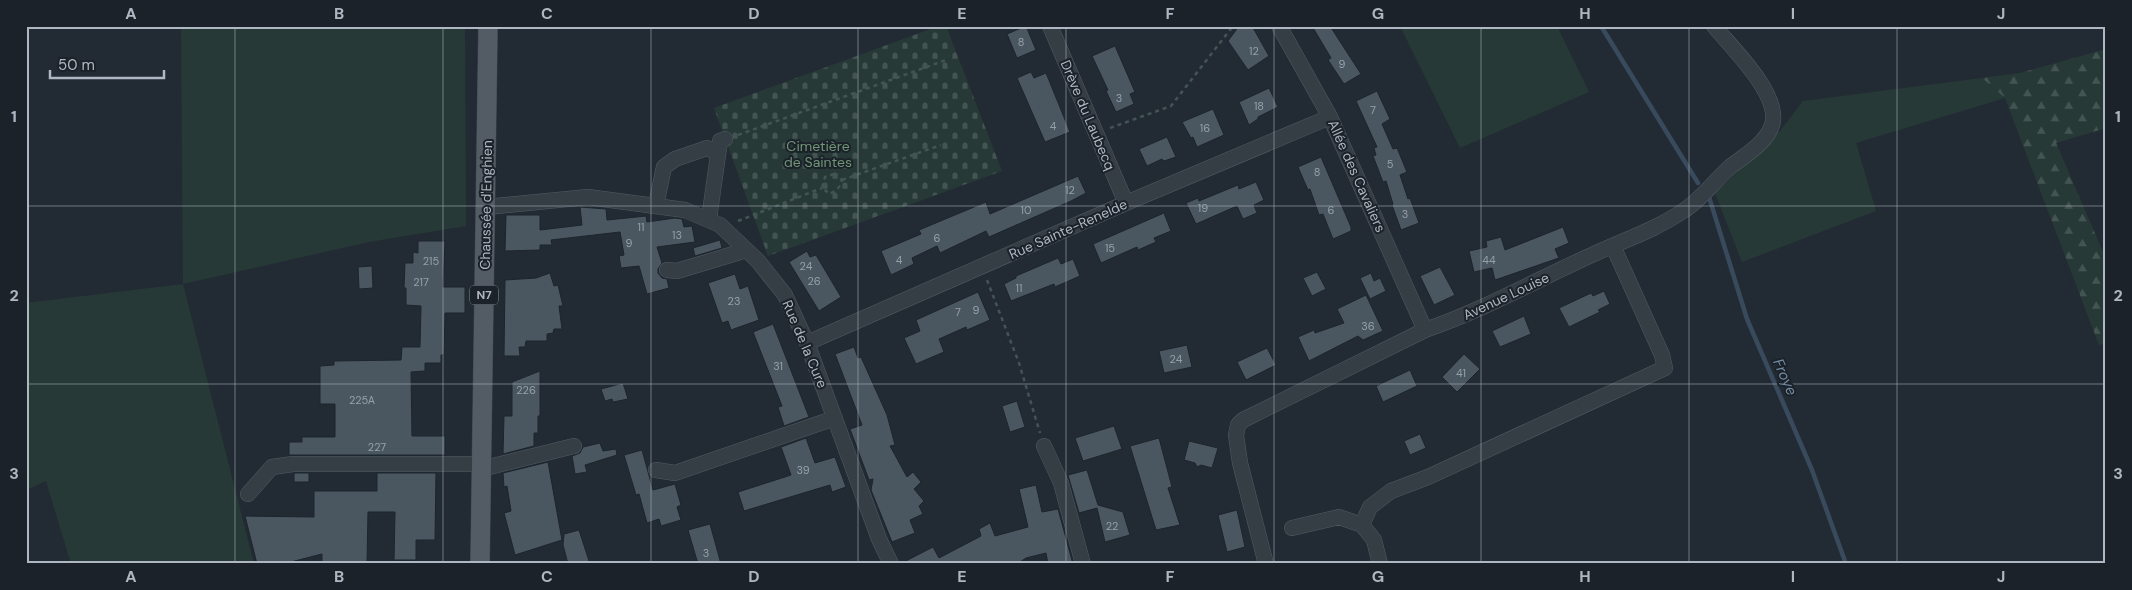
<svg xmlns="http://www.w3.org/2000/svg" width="2132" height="590" viewBox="0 0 2132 590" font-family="'DM Sans',sans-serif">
	<defs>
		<pattern id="forest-firs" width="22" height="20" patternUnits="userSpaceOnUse" patternTransform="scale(1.25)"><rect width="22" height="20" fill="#273937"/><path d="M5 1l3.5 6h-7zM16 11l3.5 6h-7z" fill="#445452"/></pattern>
		<pattern id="cemetery-stones" width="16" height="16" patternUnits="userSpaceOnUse" patternTransform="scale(1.25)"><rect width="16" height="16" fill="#273937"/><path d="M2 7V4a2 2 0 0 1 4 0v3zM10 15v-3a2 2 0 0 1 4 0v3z" fill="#445452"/></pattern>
	</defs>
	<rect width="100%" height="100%" fill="#222b34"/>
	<path fill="#273937" d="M181,26h284l1,200 -97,16 -186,42 71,280h-183l-25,-83 -20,9v-187l157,-19z
		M1400,26h157l32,66 -129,56z
		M1982,78l23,20 -149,45 20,68 -134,51 -27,-69 65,-62 23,-30z"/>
	<path fill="url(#forest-firs)" d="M2106,49v79l-50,15 50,116v84l-7,2 -94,-247 -23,-20 38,-5z"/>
	<path fill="url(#cemetery-stones)" d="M939,26h7l56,145 -234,85 -54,-148z"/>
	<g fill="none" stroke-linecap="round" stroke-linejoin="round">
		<path stroke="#394a5c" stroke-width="4.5" d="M1601,26l97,157
			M1709,197l38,122 65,151 34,94"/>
	</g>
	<path fill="#4a5660" stroke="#1d242c" d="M1026,26l10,24 -19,8 -10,-24z
		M1239,26h13l17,30 -21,14 -20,-29z
		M1312,26h18l31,48 -17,10 -16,-24 3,-2z
		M1115,46l20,46 -5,2 4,10 -18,8 -10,-21 2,-1 -16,-34z
		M1031,72l3,6 12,-5 24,59 -25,10 -28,-64z
		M1269,88l9,19 -20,10v2l-9,6 -10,-23z
		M1377,91l13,28 -8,5 11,25 4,-1 10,24 -7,3 8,24 2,-1 9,25 -18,7 -9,-25 1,-1 -7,-23 -3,1 -10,-26 3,-1 -2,-7 3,-1 -21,-46z
		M1213,109l11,26 -27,12 -4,-10 -2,1 -9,-16z
		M1167,137l9,20 -12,4 -2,-2 -15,7 -8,-17z
		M1321,157l30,70v4l-18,8 -10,-25 -4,1 -9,-26 -2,1 -10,-23z
		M1078,176l8,17 -15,8 -82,36 -3,-6 -46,22 -3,-7 -25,12 2,6 -23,11 -10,-24 40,-17 -2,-4 67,-28 4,12z
		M1256,182l8,18 -10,5 3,8 -14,6 -6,-13 -41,18 -10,-21 12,-5 1,3 39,-16 1,4z
		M580,207l26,2 1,11 39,-4 1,6 28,-4 7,1 2,8 8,-1 3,16 -38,5 5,16 -4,6v4l4,5 5,1 2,9 -22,6 -8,-28 -18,2 -2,-12 5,-1 -4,-23 -69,8 1,5h-12v5l-35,1 1,-36h34v15l42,-5z
		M1164,213l7,18 -17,7 2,4 -18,8 -1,-3 -36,16 -8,-19z
		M1563,227l6,16 -14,6 4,9 -64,22 -3,-12 -18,4 -5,-21 18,-4 -1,-6 15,-4 4,13z
		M720,240l2,8 -27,8 -2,-8z
		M418,241h27l-2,46h22v26h-20l-1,42h-3v8h-16v8l-14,1 1,64h33v19h-156v-13h13v-5h33v-33h-15v-38l14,-1v-4l67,-1 1,-13h18l1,-41 -15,-1v-17h-2l1,-25h8v-11l5,1z
		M807,251l3,6 6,-2 25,42 -22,14 -30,-49z
		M1058,258l3,6 12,-5 7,17 -25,11 -1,-3 -43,17 -7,-17 12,-6v-2z
		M372,266l1,22 -14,1 -1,-22z
		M1440,267l15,28 -21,10 -14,-29z
		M1317,272l9,17 -14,7 -9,-18z
		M550,273l4,13 4,-1 5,21h-4l3,23h-8l-1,4 -6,1v7h-21l-1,6h-6l1,9h-16l1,-76 31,-2z
		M1371,273l3,8 6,-3 6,13 -16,8 -10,-21z
		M735,274l5,15 8,-3 11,34 -28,10 -3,-9 -6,2 -14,-40z
		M1604,291l6,13 -12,6 2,2 -31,15 -10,-19 32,-15 2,3z
		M978,292l12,28 -23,10 -1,-3 -27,12 5,13 -28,12 -12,-26 16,-7 -4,-11z
		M1366,295l17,36 -20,9 -5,-4 -49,25 -11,-24 16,-7 1,3 29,-10 -7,-14z
		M1524,316l7,18 -31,13 -8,-16z
		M773,324l36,93 -25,9 -6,-19 4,-1 -29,-74z
		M1187,345l5,22 -28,6 -5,-22z
		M854,347l4,11 3,-1 26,58 8,30 -5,1 17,31 6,-5 8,10 -7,7 10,12 -5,5 4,8 -13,6 5,13 -23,9 -21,-52 2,-11 -4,1 -19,-51 12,-4 -27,-71z
		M1267,348l9,17 -30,15 -9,-18z
		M1464,354l16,15 -23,23 -15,-15z
		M1410,370l7,16 -34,16 -7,-16z
		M540,371v45h-2v17h-4v13l-31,8 1,-38h8v-34z
		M623,383l5,16 -15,3 -1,-3 -7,2 -4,-12z
		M1017,401l8,26 -15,5 -8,-26z
		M1114,426l8,23 -39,12 -8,-23z
		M1420,434l6,14 -16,7 -6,-14z
		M806,438l9,25 20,-6 11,30 -14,5 -2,-7 -86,26 -6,-19 53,-17 -10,-28z
		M1159,438l13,49 -4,1 12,37 -24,5 -26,-84z
		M1189,441l29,7 -6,20 -11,-3 -4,2 -2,-4 -11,-3z
		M600,443l3,8 13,-2 1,6 -32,10 2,7 -12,2 -3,-18 8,-3 3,-6z
		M642,450l11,40 22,-6 6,21 -4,2 4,13 -20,6 -2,-7 -12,4 -8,-29 -3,1 -12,-40z
		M548,462l14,78 -47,15 -11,-42 7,-2 -4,-25 -3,1 -1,-14z
		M1087,470l11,35 25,7 7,23 -25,7 -8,-34 -18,5 -11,-38z
		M294,473h15v9h-15z
		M377,473h59l-1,67h-19v20h-22l1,-48h-27l-1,52h-45v-10l-39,10h-26l-12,-48 69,1v-26h63z
		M1036,485l6,27 16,-3 15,55h-25l-2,-11 -20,5 -9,6h-117l33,-17 6,11 42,-22 -2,-7 11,-6 5,13 33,-9 -9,-38z
		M1237,510l8,37 -18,5 -9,-37z
		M710,524l11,40h-23l-10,-34z
		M579,530l11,34h-22l-5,-19 1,-11z"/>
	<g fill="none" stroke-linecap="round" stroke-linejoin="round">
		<defs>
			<path id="minor" d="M1050,26l76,177
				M1279,26l51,91 95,213
				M656,205l8,-38 11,-8 32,-11 11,5
				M486,207l102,-10 97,13 35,15 38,36 27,34 22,48 72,196 12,25
				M709,219l11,-78 5,-2
				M667,270l10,1 63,-19 3,-5
				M807,343l319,-140 204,-86
				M1044,446l17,37 22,81
				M481,469l93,-23
				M656,470l19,3 160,-55
				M248,494l24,-27 21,-3h188
				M1362,525l8,-18 21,-16 37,-14 237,-109 -3,-13 -49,-109
				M1292,528l47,-11 23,8 12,15 6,24
				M1266,564l-26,-101 -4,-28 2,-10 5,-5 182,-90c59,-20 113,-51 169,-76 30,-14 61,-24 89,-43 18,-11 31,-30 47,-44 15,-12 40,-26 43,-46 4,-30 -41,-73 -59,-95"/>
			<path id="major" d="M480,564l8,-538"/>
		</defs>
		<use href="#minor" stroke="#525b63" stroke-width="16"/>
		<use href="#major" stroke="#3e464f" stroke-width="20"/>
		<path stroke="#435455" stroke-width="2.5" stroke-dasharray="4 4" stroke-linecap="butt" d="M1110,128l61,-22 62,-80
			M738,135l208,-75
			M834,174c15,5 5,15 -4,20l-8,-6 3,-11z
			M842,180l99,-35
			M738,221l84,-33
			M987,280l32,83 21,70"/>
		<use href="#minor" stroke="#353d45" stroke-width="15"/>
		<use href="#major" stroke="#535c65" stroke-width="19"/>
	</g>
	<path fill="none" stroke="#afb8c2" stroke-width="1" stroke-opacity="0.55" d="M235,26v538M443,26v538M651,26v538M858,26v538M1066,26v538M1274,26v538M1481,26v538M1689,26v538M1897,26v538M26,206h2080M26,384h2080"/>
	<g text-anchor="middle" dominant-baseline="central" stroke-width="4" stroke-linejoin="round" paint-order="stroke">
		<g font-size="11" fill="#96a0aa">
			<text x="1021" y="42">8</text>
			<text x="1254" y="51">12</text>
			<text x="1342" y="64">9</text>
			<text x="1119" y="98">3</text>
			<text x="1259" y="106">18</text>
			<text x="1373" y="110">7</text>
			<text x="1053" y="126">4</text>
			<text x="1205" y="128">16</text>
			<text x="1390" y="164">5</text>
			<text x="1317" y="172">8</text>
			<text x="1070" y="190">12</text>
			<text x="1203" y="208">19</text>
			<text x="1026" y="210">10</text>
			<text x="1331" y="210">6</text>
			<text x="1405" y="214">3</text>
			<text x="641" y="227">11</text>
			<text x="677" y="235">13</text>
			<text x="937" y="238">6</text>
			<text x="629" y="243">9</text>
			<text x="1110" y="248">15</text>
			<text x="899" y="260">4</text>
			<text x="1489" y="260">44</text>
			<text x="431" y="261">215</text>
			<text x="806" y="266">24</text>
			<text x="814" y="281">26</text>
			<text x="421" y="282">217</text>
			<text x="1019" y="288">11</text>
			<text x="734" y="301">23</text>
			<text x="976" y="310">9</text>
			<text x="958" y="312">7</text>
			<text x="1368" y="326">36</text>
			<text x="1176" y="359">24</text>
			<text x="778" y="366">31</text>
			<text x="1461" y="373">41</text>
			<text x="526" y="390">226</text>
			<text x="362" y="400">225A</text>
			<text x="377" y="447">227</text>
			<text x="803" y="470">39</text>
			<text x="1112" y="526">22</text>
			<text x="706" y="553">3</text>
		</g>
		<rect fill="#1b222a" stroke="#838b94" stroke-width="1" x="470" y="285.5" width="28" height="19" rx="4"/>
		<g font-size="12" font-weight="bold" fill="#afb8c2">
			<text x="484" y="295">N7</text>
		</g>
		<g font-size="14" fill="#afb8c2" stroke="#1b222a">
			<text transform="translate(1088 115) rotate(67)">Drève du Laubecq</text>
			<text transform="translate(1357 176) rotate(66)">Allée des Cavaliers</text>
			<text transform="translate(486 205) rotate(-89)">Chaussée d'Enghien</text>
			<text transform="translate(1068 229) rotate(-24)">Rue Sainte-Renelde</text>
			<text transform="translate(1506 296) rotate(-25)">Avenue Louise</text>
			<text transform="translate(805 344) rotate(67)">Rue de la Cure</text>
		</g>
		<g font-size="14" fill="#719576" stroke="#1b222a">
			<text x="818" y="146">Cimetière<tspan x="818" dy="16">de Saintes</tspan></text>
		</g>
		<g font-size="15" font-style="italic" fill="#738ba2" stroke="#1b222a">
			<text transform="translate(1785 377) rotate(66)">Froye</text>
		</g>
	</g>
	<rect width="2132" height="590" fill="none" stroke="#1b222a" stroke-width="55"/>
	<path d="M50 70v8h114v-8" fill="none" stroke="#afb8c2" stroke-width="2.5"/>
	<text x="58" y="70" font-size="15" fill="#afb8c2" stroke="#1b222a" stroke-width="4" paint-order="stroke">50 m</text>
	<rect x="28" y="28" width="2076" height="534" fill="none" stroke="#afb8c2" stroke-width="2"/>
	<g font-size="16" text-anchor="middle" font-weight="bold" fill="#afb8c2">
		<text x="131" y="19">A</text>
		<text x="339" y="19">B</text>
		<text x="547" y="19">C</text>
		<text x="754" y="19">D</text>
		<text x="962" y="19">E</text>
		<text x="1170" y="19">F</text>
		<text x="1378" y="19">G</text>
		<text x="1585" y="19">H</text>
		<text x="1793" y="19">I</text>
		<text x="2001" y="19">J</text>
		<text x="14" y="122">1</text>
		<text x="2118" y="122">1</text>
		<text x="14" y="301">2</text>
		<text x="2118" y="301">2</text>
		<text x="14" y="479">3</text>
		<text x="2118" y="479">3</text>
		<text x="131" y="582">A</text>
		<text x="339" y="582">B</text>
		<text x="547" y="582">C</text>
		<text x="754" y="582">D</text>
		<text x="962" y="582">E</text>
		<text x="1170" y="582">F</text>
		<text x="1378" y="582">G</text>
		<text x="1585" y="582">H</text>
		<text x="1793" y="582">I</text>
		<text x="2001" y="582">J</text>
	</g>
</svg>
